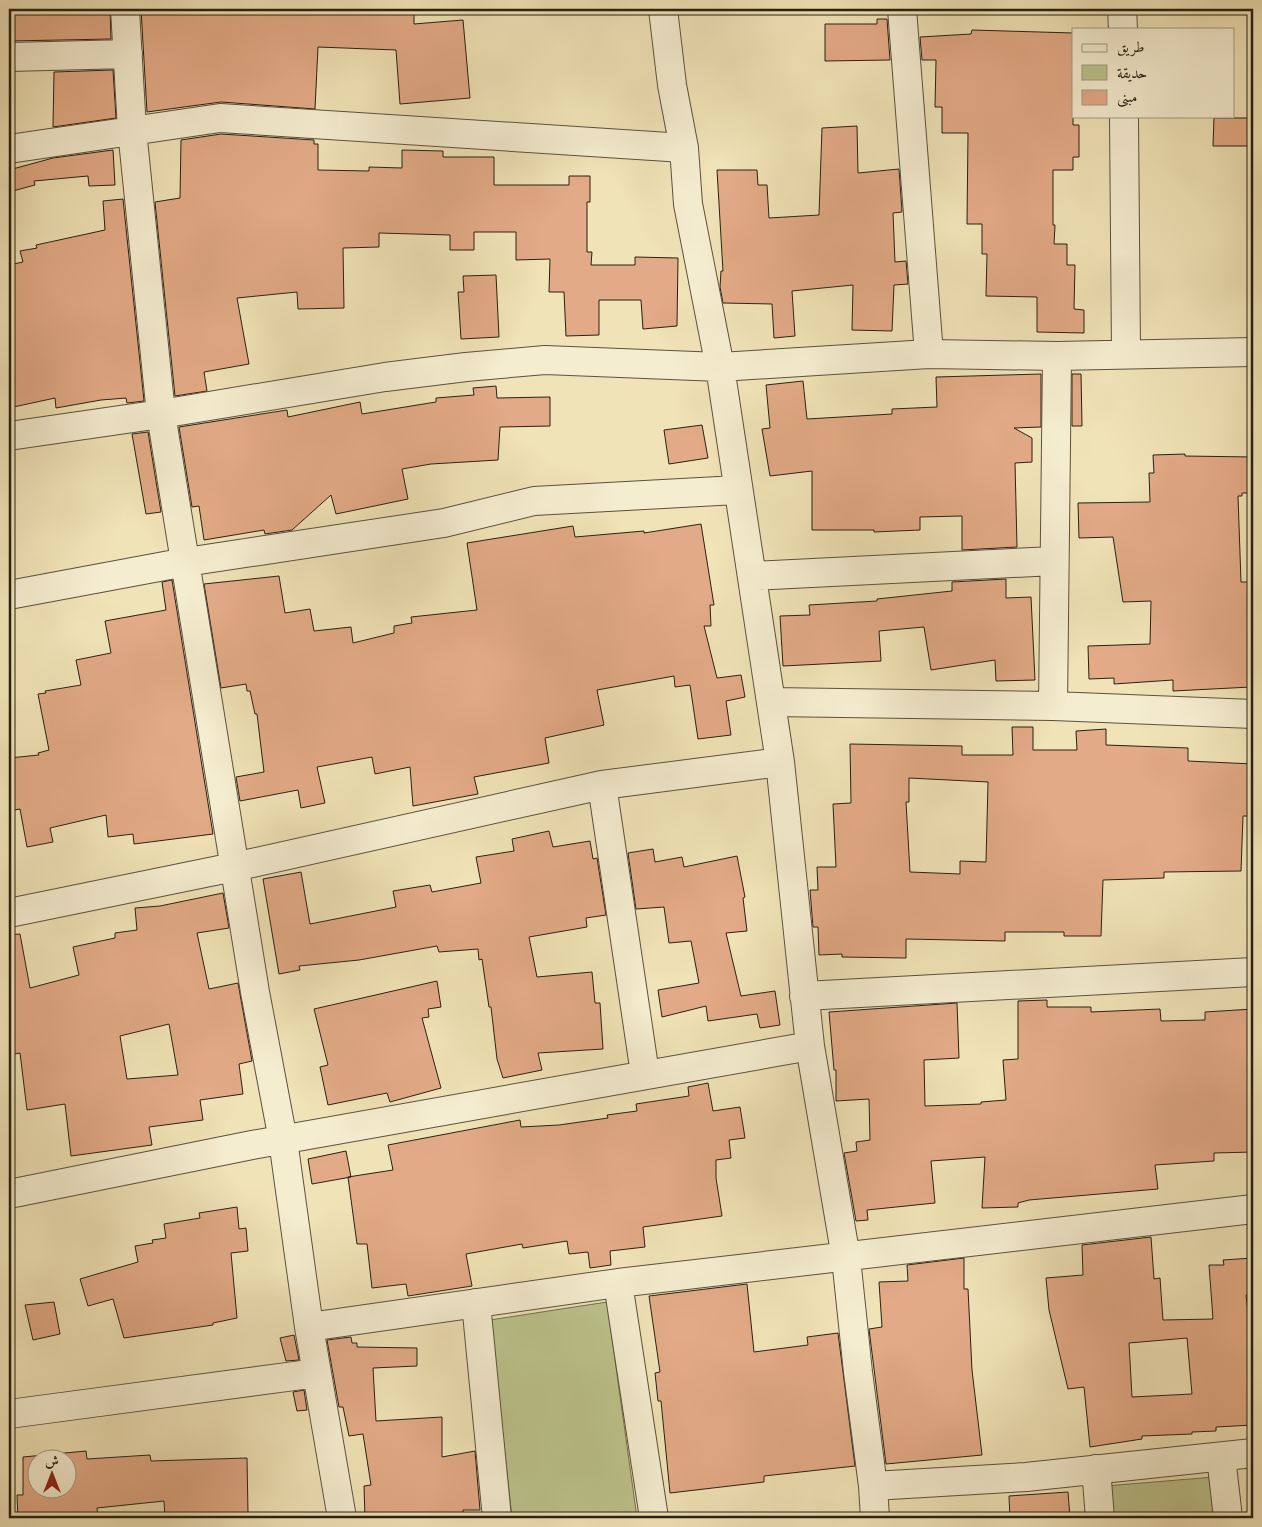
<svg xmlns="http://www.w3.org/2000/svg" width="1262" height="1527" viewBox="0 0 1262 1527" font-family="'IM FELL Double Pica',Amiri,serif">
	<rect width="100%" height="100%" fill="#f0e3b7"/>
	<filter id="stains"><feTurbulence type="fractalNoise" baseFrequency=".004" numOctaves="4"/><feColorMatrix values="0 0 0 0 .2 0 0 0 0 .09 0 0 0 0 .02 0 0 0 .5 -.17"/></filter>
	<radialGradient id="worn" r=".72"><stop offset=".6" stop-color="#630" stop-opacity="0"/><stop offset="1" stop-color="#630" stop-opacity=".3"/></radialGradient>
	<path fill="#bcc38c" stroke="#727250" d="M607,1302l30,216h-125l-22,-198z
		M1214,1477l5,41h-110l-3,-32z"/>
	<path fill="#e2aa86" stroke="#292015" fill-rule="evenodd" d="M9,9h101l1,30 -102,2z
		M141,9h273v15l49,-4 7,78 -70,6 -4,-54 -78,-3 -3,62 -94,-7 -74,10z
		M877,19h10l3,41 -65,1v-37h52z
		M972,30l101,3v92h6v32h-6v13h-20v55h2l-1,19h13v21h8l-1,44 10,1v23l-47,-1v-35l-51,-1 1,-42h-5v-30h-15l1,-91h-26v-26h-7l1,-47h-14l-2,-23 51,-3z
		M113,70l3,48 -63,9 1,-55z
		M1214,118h39v28h-40z
		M857,126l1,47 41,-4 3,43 -9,1 2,49 11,-1 2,23 -14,1 -2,46 -40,-1 1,-45 -61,6 3,45 -21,2 -2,-34 -49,-1 -3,-16 1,-16h2l-6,-101h40l1,15h9l2,33 50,-3 3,-87z
		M221,134l93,6v4h4v26l51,1v-4l33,1v-18l41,1v6h51v28h75v-9h21v26h-3v50h5l-1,13h44v-8l43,1 -1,68 -34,3 -2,-29h-42v35l-33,1 -2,-44h-15l1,-33 -34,1v-28h-42v18h-24v-15l-71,-2v14l-36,1 1,60 -46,1 -1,-17 -60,6 12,66 -45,8 3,19 -32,5 -20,-194 25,-4 1,-58z
		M113,150l2,35 -26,1 -1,-10 -54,5 1,4 -26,7v-22l44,-12z
		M123,199l21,202 -17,2 -1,-5 -25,2 -45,8 -1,-10 -46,10v-143l14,-3 -3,-11 17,-3 -1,-3 69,-15 -2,-29z
		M496,275l3,62 -38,2 -3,-47h6l-1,-16z
		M1041,374v53l-27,1 18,10v24l-17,1 2,84 -55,3v-34l-42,1v13l-46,2v-2h-62v-59l-42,5 -8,-47 8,-1 -4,-43 37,-4 4,38 85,-5v-5l45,-2 -1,-30z
		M1072,374h9l1,52h-10z
		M496,386l1,12 53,-1v29l-50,1 -2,33 -67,4 -29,5 6,30 -72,15 -5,-19 -39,35 -27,4 -1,-4 -60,10 -5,-34 -7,1 -13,-80 108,-17 1,7 72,-15 2,12 74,-12v-4l38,-3 -1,-7z
		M702,425l6,33 -39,6 -5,-34z
		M148,432l13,80 -15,2 -14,-80z
		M1185,454v2l68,1v36h-11v3h-4l3,86h11l1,62h-4l2,43 -78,4v-11l-59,4v-6l-25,1 -1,-33 62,-2 1,-43 -28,1 -10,-65 -34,1 -1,-35 72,-1 -1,-29h5l-1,-18z
		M701,524l13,81h-4l1,21h-7l13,52 24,-3 4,22 -19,4 5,34 -33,4 -8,-54 -15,2 -1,-11 -77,14 7,35 -59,13 4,25 -75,14 4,17 -65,12 -3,-39 -35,7 -3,-17 -55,10 8,36 -24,5 -3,-18 -58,11 -4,-24 28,-5 -7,-58h-2l-5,-23h-3l-1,-7 -25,4 -17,-104 75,-8 6,37 25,-4 4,22 37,-4 2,16 41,-10v-7l18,-3 -1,-6 66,-7 -10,-67 106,-17 2,11 69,-6v2z
		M1006,579v19l25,-1 4,83 -39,1 -1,-21 -64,10 -7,-43 -45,4 2,30 -98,5 -3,-50 30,-1 -1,-10 68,-4v-2l75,-8v-9z
		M172,580l41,254 -79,10 -1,-10 -25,3 -2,-22 -56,13 3,14 -26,5 -7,-38 -11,2v-53l30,-3 -1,-2 11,-3 -11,-56 8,-1 -1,-2 36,-6 -5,-25 35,-7 -6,-32 61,-11 -4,-28z
		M1012,727h21v23h44l-1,-19 30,-2v16l82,3v13l65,3v52h-10l-2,55 -77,1v6l-61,2 -2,56h-37v-4h-59v9l-99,-2v19l-64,-1v-3l-23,1 -1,-28h-5l-3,-37h8l-1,-23h19l-3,-63 18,-1 -1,-59 112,2v9h51zM909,778l79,4 -2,80 -26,-1v13l-50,-2 -4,-70h3z
		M549,831l4,16 37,-6 3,18 4,-1 9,57 -20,3 1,9 -58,10 8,40 55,-5 3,31h5l3,46 -65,4 4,17 -39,8 -6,-19 -6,-52h-2l-7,-48 -3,1 -1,-11 -39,3 -2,-6 -78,14 -60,6 1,4 -21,4 -16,-95 38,-7 9,52 86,-17 -3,-16 37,-6 2,7 49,-9 -5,-26 38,-6 -2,-12z
		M653,849l2,13 27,-5 2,10 53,-11 8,41 -2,1 4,33 -21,2 15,63 34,-5 5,34 -20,3 -3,-14 -49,7 -2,-15 -44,11 -4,-27 41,-7 -8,-42 -22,2 -5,-36 -28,2 -8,-56z
		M223,893l6,35 -32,5 12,56 29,-6 14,78 -13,3 4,30 -43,6 3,20 -54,7 3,18 -81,11 -6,-52 -38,6 -7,-57 -11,2v-120l11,-1 10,54 49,-13 -6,-28 42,-9v-5l22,-3 -2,-22 25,-2zM169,1024l9,51 -51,4 -7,-43z
		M437,981l4,26 -13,2 1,8 -7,1 19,70 -51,14 -3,-9 -59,12 -8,-38 8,-2 -14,-56z
		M1047,1000v7h44v5l69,-3 1,12 44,-1v-8l48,-3v143l-39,1v8l-59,4 3,24 -129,11 -11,3v4l-36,1 3,-51 -54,4 4,42 -68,7 1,10 -12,1 -12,-68 13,-2 -1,-9 14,-2 -1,-41 -33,2v-31h-2l-5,-58 128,-9 2,55 -35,2 1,46 56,-2v-2l25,-2 -3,-40 15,-1v-58z
		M708,1083l5,28 27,-4 5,31 -16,2 2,18 -15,2v18l6,38 -79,11 2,20 -35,4 1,14 -21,3 -2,-16 -19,2 -2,-13 -44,7 -1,-4 -56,10 6,32 -64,10 -2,-12 -34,4 -5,-44h-10l-9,-67 45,-7 -5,-25 132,-25 1,7 38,-2 49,-7 -1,-3 30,-4 -1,-7 53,-8 -1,-9z
		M346,1151l5,26 -39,7 -4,-25z
		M237,1207l2,22 7,-1 2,23 -17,2 6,65 -24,5v2l-89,13 -11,-39 -25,7 -8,-27 58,-17 -3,-16 18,-3 -1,-3 14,-2 -2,-14 36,-6 -1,-5z
		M1151,1237l3,42 6,-1 3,42 50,-1 -4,-54h15l-1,-5 30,-2v36l-7,1 5,43h2v87l-37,2v4l-24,1v2l-50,2v3l-52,8 -6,-60 -16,2 -19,-79 -3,-32 37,-3 -1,-30zM1187,1338l5,56 -60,3 -3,-54z
		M964,1258v31h4l4,81 10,85 -96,9 -17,-135 13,-2 -3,-45 29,-1 -1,-16z
		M747,1284l7,68 54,-7 -1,-8 31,-4 17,133 -91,10v6l-94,11 -9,-92h-3l-3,-28 5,-1 -11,-76z
		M54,1302l6,32 -27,6 -8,-35z
		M294,1335l5,25 -13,1 -6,-23z
		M351,1337l1,6h5v4l60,1v18l-44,2 3,53 66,-4v40l33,-6 5,59h-17v8h-98l-1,-32 7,-1 -8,-51 -14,2 -6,-29h-4l-12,-67z
		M304,1390l3,20 -10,1 -4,-19z
		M86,1451l1,8 63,-4 1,6 96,-3 1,55 -52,5h-31l-1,-17 -67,7 1,10h-80l-1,-23h6v-38zM38,1460h30v30h-30z
		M1068,1492l2,26h-60l-1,-22z"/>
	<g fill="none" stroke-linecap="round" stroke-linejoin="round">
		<defs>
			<path id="street" d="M125,9l7,121 29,284 94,578 28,148 26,187 33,191
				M663,9l9,76 12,63 4,56 32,163 60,395 30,284 36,212 12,114 15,114 2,32
				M902,9l27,345
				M1122,9l1,20
				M9,57l119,-3
				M1124,116l2,237
				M9,149l211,-31 464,30
				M9,436l152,-22 224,-37 81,-10 79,-7 175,7 209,-13 128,2 196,-4
				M752,576l302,-15
				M9,595l177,-33 258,-39 90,-22 203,-11
				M771,702l282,4 200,8
				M1053,706l4,-350
				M602,785l43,289
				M9,913l225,-46 368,-82 178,-23
				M804,996l449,-24
				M9,1194l243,-49 558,-99
				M618,1283l36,235
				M476,1303l21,215
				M309,1327l309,-44 635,-74
				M9,1414l308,-41
				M1221,1457l7,61
				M1096,1469l4,49
				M873,1486l153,-9 227,-24"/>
		</defs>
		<use href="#street" stroke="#5b513e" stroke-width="30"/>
		<use href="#street" stroke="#f5edd0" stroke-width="28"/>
	</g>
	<rect width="1262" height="1527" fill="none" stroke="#f0e3b7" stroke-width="30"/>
	<rect x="10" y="10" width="1242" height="1507" fill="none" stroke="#292015" stroke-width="2.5"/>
	<rect x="15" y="15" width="1232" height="1497" fill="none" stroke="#292015"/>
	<rect x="1072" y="28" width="162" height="90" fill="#f5edd0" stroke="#a39b85"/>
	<rect x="1082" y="44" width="25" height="8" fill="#f5edd0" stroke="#a39b85"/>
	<text x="1117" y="52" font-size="15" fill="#292015">طريق</text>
	<rect x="1082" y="65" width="25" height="15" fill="#bcc38c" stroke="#a39b85"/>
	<text x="1117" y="78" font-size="15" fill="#292015">حديقة</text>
	<rect x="1082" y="90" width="25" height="15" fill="#e2aa86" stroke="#a39b85"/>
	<text x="1117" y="102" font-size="15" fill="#292015">مبنى</text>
	<g transform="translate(52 1474)"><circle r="24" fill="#f5edd0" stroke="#a39b85"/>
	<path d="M0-4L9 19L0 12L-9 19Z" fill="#8f2418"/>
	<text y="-8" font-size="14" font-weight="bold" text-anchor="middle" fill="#292015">ش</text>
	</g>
	<rect width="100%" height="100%" filter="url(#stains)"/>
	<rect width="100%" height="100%" fill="url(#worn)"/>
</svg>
